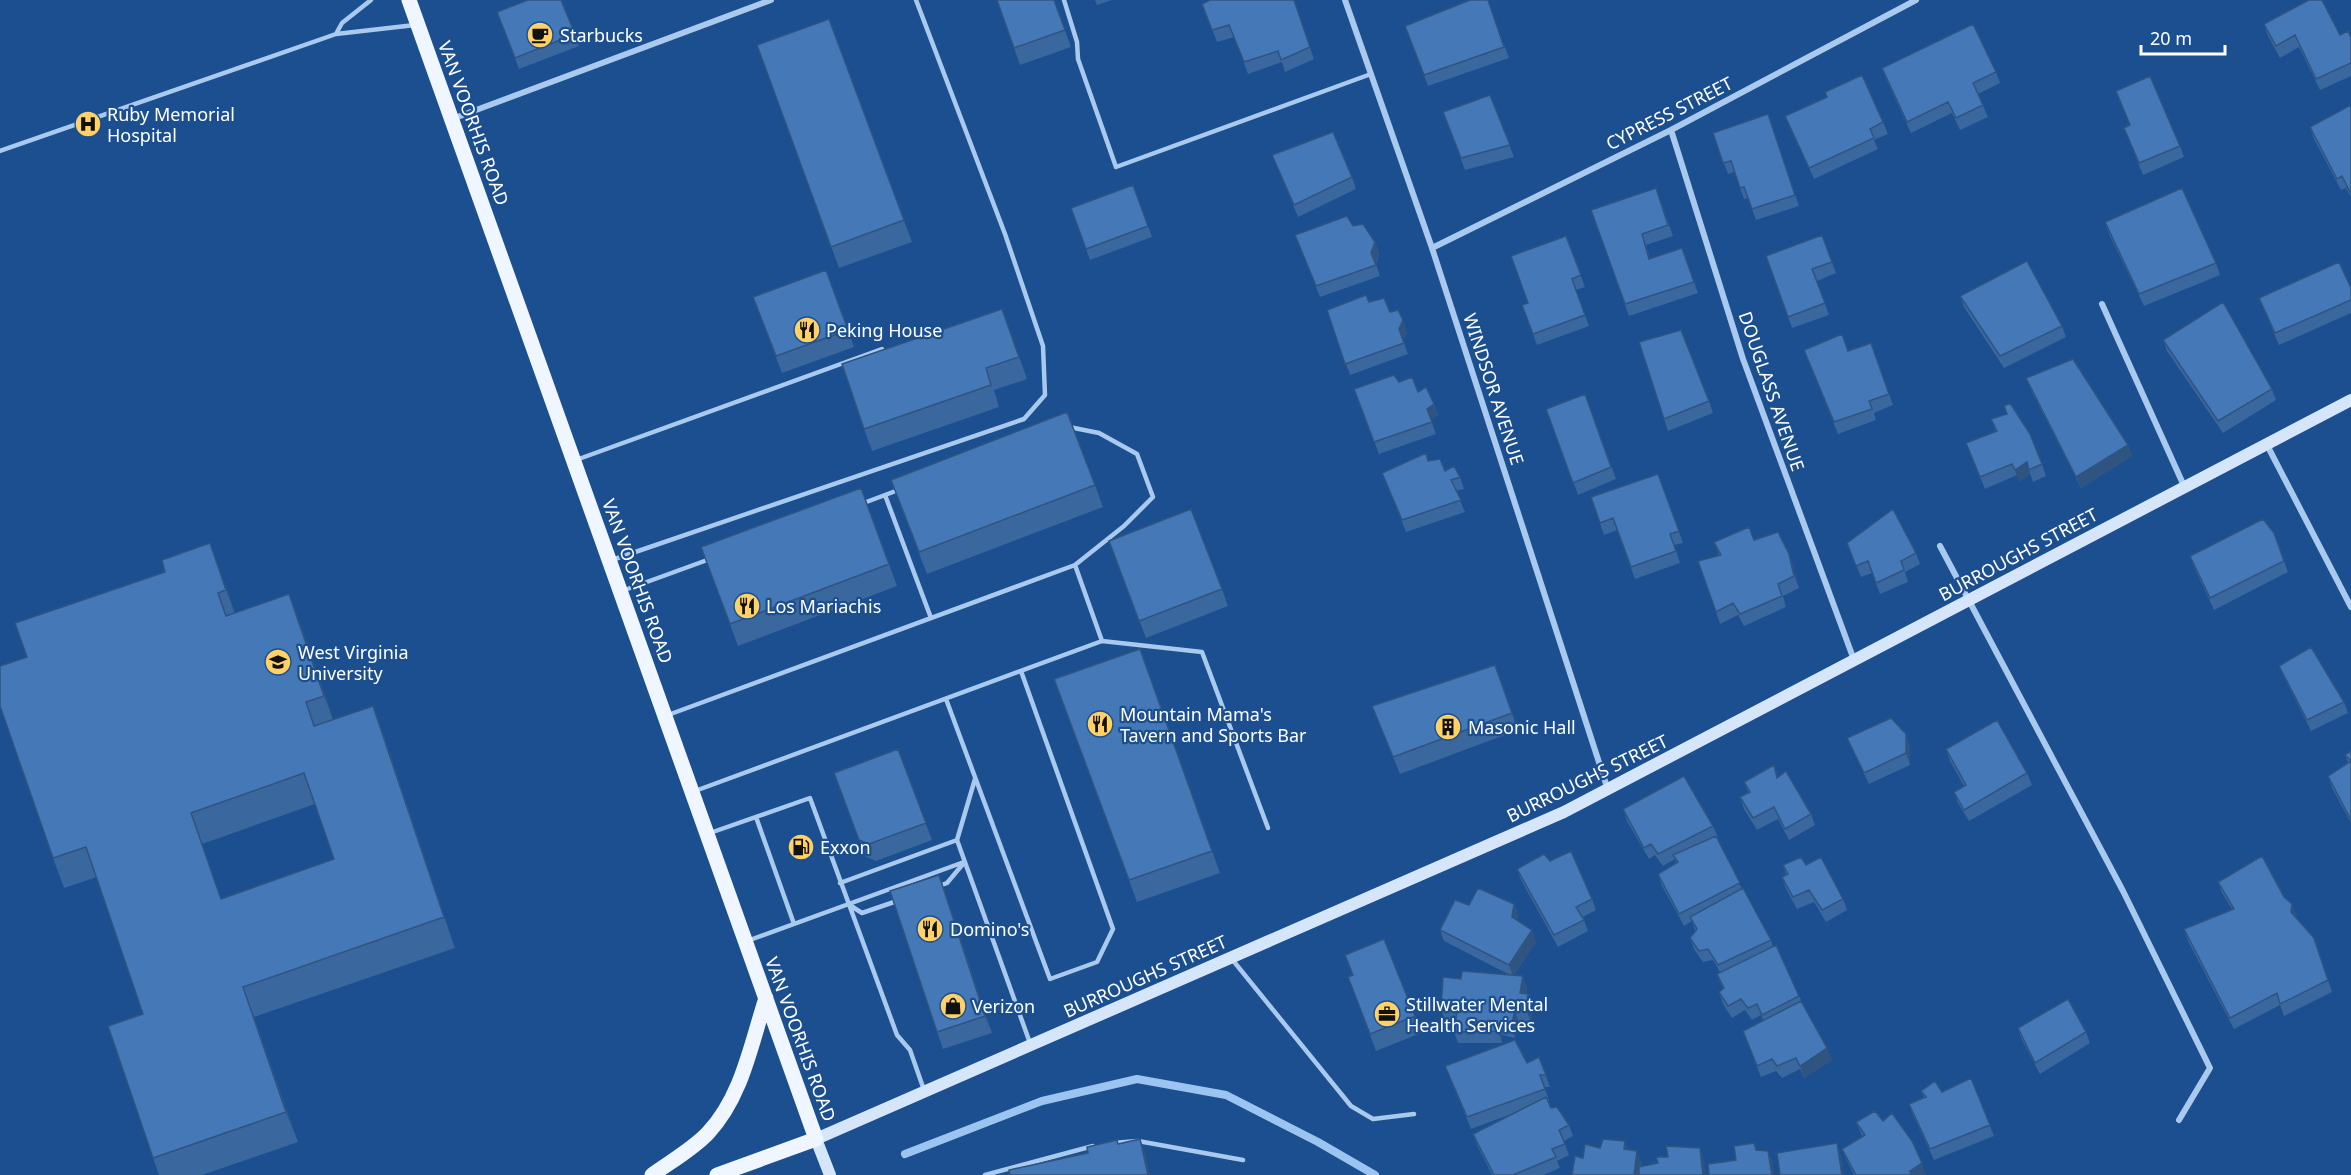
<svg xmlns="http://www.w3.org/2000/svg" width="2351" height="1175" viewBox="0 0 2351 1175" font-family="'Noto Sans',sans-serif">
	<rect width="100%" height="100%" fill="#1b4f8f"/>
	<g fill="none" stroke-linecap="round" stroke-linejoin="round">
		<path stroke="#9cc4f0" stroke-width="8" d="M905,1154l137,-53 95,-22 89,16 92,47 57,33"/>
		<path stroke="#a9c9ee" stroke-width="4.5" d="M1064,0l13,42 1,17 38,108 255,-93
			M336,34l6,-11 29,-23
			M0,151l336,-117 79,-9
			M1069,427l30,6 38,21 16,43 -29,29 -49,39
			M576,460l306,-111
			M885,495l46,123
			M861,504l40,-15
			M612,560l412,-141 21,-24 -2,-49 -38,-112 -89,-234
			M622,591l88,-32
			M1102,641l100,11 66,176
			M946,699l104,280 47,-17 16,-33 -92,-258
			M668,715l407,-150 27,76 -407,150
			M975,779l-18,61 73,203
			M756,817l38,107
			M710,833l100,-35 87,237 13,15 14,40
			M840,883l117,-43
			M939,886l8,-3 16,-19
			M848,904l14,9 35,-12
			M747,941l217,-79
			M1231,958l120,148 22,13 41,-5
			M1113,1143l25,-2 105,19
			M985,1175l108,-29"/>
		<path stroke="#a9c9ee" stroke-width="6" d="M1345,0l87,248 176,542
			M452,119l319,-119
			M1671,130l72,229 111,301
			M1432,248l239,-118 245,-130
			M2102,304l82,182
			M2266,443l85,164
			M1940,546l183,345 87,177 -31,52"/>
		<path stroke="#d6e6fa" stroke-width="12" d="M830,1175l-14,-36 748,-327 787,-412"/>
		<path stroke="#f0f6ff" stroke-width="15" d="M409,0l407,1139 -99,36
			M652,1175c18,-13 41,-26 56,-42 34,-36 43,-89 58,-135"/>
	</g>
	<path fill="#3a679d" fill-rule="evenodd" d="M561,0l18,46 -60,23 -22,-57z
		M997,0h57l17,47 -51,18z
		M1095,0h17l-15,5z
		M1294,0l20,59 -29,13 -3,-10 -34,12 -14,-37 -17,5 -15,-38z
		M1488,0l21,58 -81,28 -23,-60z
		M829,19l83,223 -73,26 -82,-223z
		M2264,24l76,11 11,3v38l-31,14 -21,-43 -19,11 -12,-22z
		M1882,68l114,4 4,11 -22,11 10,23 -28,13 -8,-17 -41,20 -25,-54z
		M2116,91l64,55 4,11 -41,18 -19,-47 6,-3z
		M1490,95l24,62 -49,13 -22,-58z
		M2351,105v92l-5,-9 -5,2 -27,-51 -4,-12z
		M1768,114l31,92 -43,14 -8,-22 -4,1 -10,-27 -6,2 -15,-41z
		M1785,116l98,6 5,12 -14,6 4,9 -64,30 -24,-52z
		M1272,155l80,22 4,12 -58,28z
		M1133,185l19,52 -62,23 -19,-52z
		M1656,188l17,48 -27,9 4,14 32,-11 16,45 -69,23 -38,-106z
		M2105,222l111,41 4,12 -76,31 -35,-72z
		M1353,226l22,16 4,11 -3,11 4,12 -60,21 -25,-62z
		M1822,235l14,38 -19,8 12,34 -37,13 -26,-72z
		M1566,236l19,51 -9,3 13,36 -52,19 -15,-40 6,-2z
		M826,270l28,77 -72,26 -29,-76z
		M2351,288v25l-72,32 -20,-47z
		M1960,296l102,30 4,11 -62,31 -40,-61z
		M1369,302l21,10 17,20 -4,8 5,14 -58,21 -23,-65z
		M1002,309l25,70 -33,11 5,17 -127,44 -8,-22z
		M2163,340l109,49 4,11 -53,33 -56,-82z
		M1871,343l22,62 -19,8 2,7 -38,14 -34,-84 44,1z
		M2026,378l102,67 4,11 -51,32 -50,-98z
		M1399,382l19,10 16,12 4,11 -7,5 5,14 -57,20 -25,-65z
		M1585,394l31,85 -38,16 -32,-86z
		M1709,401l4,12 -45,18 -4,-12z
		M1991,419l51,45 4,12 -13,6 -3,-9 -11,9 -2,-7 -32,14 -19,-46 30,-11z
		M1429,461l16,10 15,6 4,12 -8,2 9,21 -59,20 -24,-59z
		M1658,474l25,69 -9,2 6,18 -45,16 -18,-49 -13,5 -13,-38z
		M1095,485l8,22 -176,67 -28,-72z
		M861,488l36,98 -159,60 -37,-99z
		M2274,533l14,39 -74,38 -20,-43 -4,-11z
		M1754,540l35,14 4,12 6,22 -16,8 3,11 -42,19 -6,-11 -18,9 -4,-12 3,-57 -5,-13z
		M1109,541l113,48 6,17 -82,32z
		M1847,543l69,10 4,11 -15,8 3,10 -28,12 -8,-21 -11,4z
		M221,573l14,40 66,12 32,95 51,16 71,212 -201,69 44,125 -96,33h-43l-6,-17 -10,-144 -46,-137 -33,11 -11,-30zM315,804l19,55 -113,40 -19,-55z
		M1140,649l80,224 -83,29 -83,-223z
		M1495,665l23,65 -118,44 -28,-68z
		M2279,666l65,36 4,11 -37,18 -27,-54z
		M1847,738l63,8v19l-41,19 -17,-35z
		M898,749l34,91 -56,21 -10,-4 -32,-84z
		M1946,749l81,24 5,12 -63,36 -11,-18 -4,-11 10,-6 -14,-25z
		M2351,751v72l-19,-35 -4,-12 20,-13 -3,-8z
		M1774,765l4,12 33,37 4,11 -26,15 -11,-21 -21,11 -13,-21 -4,-12 8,-5 -4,-10z
		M1623,809l90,17 5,11 -1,1 25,51 29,51 2,7 26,49 3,6 25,46 5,12 -28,18 -4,-9 -18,9 -6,-7 -15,6 -18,-46 20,-11 -2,-5 -9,5 -7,-10 -13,8 -9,-14 -4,-12 4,-3 -6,-15 3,-2 -7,-12 -10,2 -9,-13 -4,-11 5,-7 -3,-10 -8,5 -22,-40 -4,-12 18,-11 -1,-4 -12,7 -8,-11 -6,4 -22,-38z
		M1550,861l42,38 4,11 -13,7 5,14 -30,16 -37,-67 -4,-11z
		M1783,865h23l37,34 4,11 -21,12 -12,-20 -17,7 -11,-20 -4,-12 4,-2z
		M939,875l53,158 -49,16 -6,-17z
		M2218,882l66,15 12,18v2l18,21 18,54 -48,24 -4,-11 -46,24 -46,-88 -4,-12 48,-20 -10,-16z
		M1514,904l4,11 -1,5 19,22 -22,33 13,12 -1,6 2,1 4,11 -1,17h-12l-4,16 -13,-3v8h-44l-4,-11 1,-10 -10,-1 -4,-12 20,-30 49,-4 -66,-34 -4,-11 29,-25z
		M1353,975l62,41 6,17 -45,18 -28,-74z
		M2018,1028l68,4 4,11 -50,31 -18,-34z
		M1539,1057l11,30h-6l5,13 -1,1 3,7 18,17 4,11 -9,5 5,14 -12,6 3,7 -16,7h-52l-15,-30 -4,-11 41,-21 -43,16 -26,-63 82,-3z
		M1971,1078l23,58 -60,24 -21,-45 -4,-11 15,-6 -3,-7 21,1z
		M1856,1122l70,53h-72l-7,-14 -5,-12 20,-13z"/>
	<path fill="#305480" d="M1375,242l4,11 -4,11 -4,-11z
		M1403,320l4,12 -4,8 5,14 -9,-25z
		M1434,404l4,11 -7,6 -4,-12z
		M2128,445l4,11 -51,32 -5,-11z
		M2027,462l3,11 -11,9 -4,-12z
		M210,543l11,30 16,47 -11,-30z
		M1789,554l4,12 6,22 -5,-12z
		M289,594l12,31 35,101 -12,-30z
		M373,706l11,30 71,212 -11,-31z
		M1906,734l4,12v19l-4,-12z
		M939,875l6,17 47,141 -7,-17z
		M1514,904l4,11 -2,13 -4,-11z
		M2292,904l4,11 -1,8 -4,-11z
		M1532,930l4,12 -23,34 -4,-11z
		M1523,976l4,11 -3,18 -4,-12z
		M243,987l11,30 44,125 -12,-30z
		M1528,994l4,11 -1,17 -5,-12z
		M1515,1011l4,11 -4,16 -4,-12z
		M1498,1024l4,11v8l-4,-12z
		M1827,1048l5,12 -28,18 -4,-12z
		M1140,1139l6,17 4,19h-2z
		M1625,1141l4,11 -5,-3z
		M1837,1143l4,11 3,21h-2z
		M1700,1148l4,12 2,15h-3z
		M1637,1151l5,12 -2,12h-6z
		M1768,1151l5,11 1,13h-2z
		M1922,1163l4,12h-15l-1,-4z"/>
	<path fill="#4478b7" stroke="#305480" stroke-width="1.5" fill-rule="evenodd" d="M528,0h33l14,34 -60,24 -18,-46z
		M997,0h57l11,30 -51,18z
		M1210,0h84l16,47 -29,13 -3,-9 -34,11 -15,-37 -17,5 -10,-26z
		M1470,0h18l16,47 -80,28 -19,-49z
		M2309,0h13l18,35 8,-4 3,7v25l-35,16 -21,-44 -19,11 -12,-22z
		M829,19l75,201 -73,27 -74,-202z
		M1973,24l23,48 -23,11 10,22 -27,13 -8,-16 -41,20 -25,-54z
		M1862,75l21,47 -13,7 4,9 -65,30 -24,-52 42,-19 -2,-5z
		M2150,76l30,70 -41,17 -15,-35 6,-3 -14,-34z
		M1490,95l20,50 -49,13 -18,-46z
		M2351,105v89l-9,-18 -5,3 -27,-52z
		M1768,114l27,81 -43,14 -8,-22 -4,1 -9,-27 -8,2 -10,-30z
		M1333,132l19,45 -58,28 -22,-50z
		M1133,185l15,41 -62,23 -15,-41z
		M1656,188l12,37 -26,9 7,25 33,-11 12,34 -69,22 -34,-94z
		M2182,188l34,75 -77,31 -34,-72z
		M1347,216l6,10 10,-2 12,18 -4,11 5,12 -60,21 -21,-51z
		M1822,235l10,27 -20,7 13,34 -37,14 -22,-61z
		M1566,236l15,39 -9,4 13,36 -52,19 -11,-29 6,-2 -17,-47z
		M2027,261l35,65 -62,30 -40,-60z
		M2339,262l12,26v12l-76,33 -16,-35z
		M826,270l22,60 -72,26 -23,-59z
		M1366,295l3,7 15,-4 6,14 8,-2 5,10 -4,9 5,14 -59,21 -18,-54z
		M2223,302l49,87 -54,32 -55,-81z
		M1002,309l17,48 -33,11 5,17 -127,44 -22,-65z
		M1681,330l28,71 -45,18 -25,-77z
		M1842,334l6,17 23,-8 18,51 -20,7 3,8 -38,13 -30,-72z
		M2073,359l55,86 -52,32 -50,-99z
		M1394,375l5,7 13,-5 6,15 8,-5 8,17 -7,5 5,13 -58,20 -20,-53z
		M1585,394l26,73 -38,16 -27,-74z
		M2010,403l20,31 12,30 -13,6 -2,-8 -12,8 -3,-6 -32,13 -14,-34 31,-12 -6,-12 16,-5 -3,-8z
		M1067,412l28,73 -176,67 -28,-72z
		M1426,453l2,8 12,-2 5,12 9,-5 6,11 -9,3 10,20 -59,20 -20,-47z
		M1658,474l21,57 -9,3 6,17 -45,16 -18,-49 -13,5 -9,-26z
		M861,488l28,76 -159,60 -29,-77z
		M1191,509l31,80 -83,32 -30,-80z
		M1893,509l23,44 -15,8 3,9 -28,13 -8,-22 -12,5 -9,-23z
		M2263,519l11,14 10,28 -74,37 -20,-42z
		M1749,527l5,13 24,-8 11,22 5,22 -16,8 4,12 -42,18 -7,-11 -17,9 -18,-51 23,-6 -7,-13z
		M210,543l16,47 -8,3 8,23 63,-22 35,102 -18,6 8,24 59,-20 71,211 -201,70 43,125 -133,46 -45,-132 35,-12 -57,-167 -33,11 -53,-152v-40l27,-9 -12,-34 150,-51 -3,-12zM304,773l30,86 -113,40 -30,-86z
		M2311,647l33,55 -37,18 -28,-54z
		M1140,649l72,202 -83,29 -75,-201z
		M1495,665l17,48 -119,44 -21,-51z
		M1891,718l15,16v19l-42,20 -17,-35z
		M1997,720l30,53 -63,37 -10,-18 12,-7 -20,-36z
		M898,749l28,74 -57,21 -10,-4 -25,-67z
		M2351,751v69l-23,-44 23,-15 -6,-6z
		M1774,765l3,13 9,-7 25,43 -26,15 -11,-22 -21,11 -13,-21 10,-5 -6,-10z
		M1684,776l29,50 -55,28 -7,-10 -7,4 -21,-39z
		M1716,836l24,47 -61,31 -21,-40 20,-12 -5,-7z
		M1571,851l21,48 -16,8 8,13 -30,15 -37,-66 27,-15 6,7z
		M2262,856l22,41 8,7 -1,8 23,26 14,42 -48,24 -3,-11 -47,25 -46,-89 50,-20 -16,-27z
		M1801,857l5,8 15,-8 22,42 -21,11 -13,-20 -16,7 -11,-20 6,-3 -5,-9z
		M939,875l46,141 -48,16 -47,-141z
		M1478,888l36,16 -2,13 20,13 -23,35 -69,-35 15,-30 14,5z
		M1743,888l28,52 -53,25 -10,-16 -9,2 -9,-13 7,-9 -7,-12z
		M1384,939l31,77 -45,18 -22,-57 5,-2 -8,-20z
		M1776,945l23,51 -37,19 -5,-11 -9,4 -7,-9 -13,7 -9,-14 5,-4 -7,-14z
		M1462,971l61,5 -3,17 8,1 -2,16 -11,1 -4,15 -13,-2v7l-44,1 3,-21 -16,-2 2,-32 18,2z
		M2068,999l18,33 -51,31 -17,-35z
		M1801,1001l26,47 -27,18 -4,-8 -19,8 -5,-7 -15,7 -14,-35z
		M1515,1040l12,23 12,-6 7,18h-6l5,14 -78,28 -22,-51z
		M1971,1078l19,47 -60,24 -21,-45 17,-7 -5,-6 14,-10 7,11z
		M1546,1097l5,11 6,-1 12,18 -10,5 6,14 -13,5 4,8 -43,18h-19l-21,-41z
		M1875,1111l8,10 9,-8 20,28 10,22 -12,8 1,4h-55l-14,-26 23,-14 -9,-13z
		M1140,1139l8,36h-138l-1,-5 79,-17 -1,-6 30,-7 1,4z
		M1603,1139l22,2 -1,8 13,2 -3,24h-62l3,-19 8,2 2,-14 15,4z
		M1754,1143l2,7 12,1 4,24h-63l-1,-11 28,-4 -2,-14z
		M1837,1143l5,32h-62l-3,-22z
		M1666,1146l34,2 3,27h-64v-8l19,-4 -2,-6h12z"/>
	<defs>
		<symbol id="cafe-disc" viewBox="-11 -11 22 22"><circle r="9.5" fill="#ffd166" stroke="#1b4f8f"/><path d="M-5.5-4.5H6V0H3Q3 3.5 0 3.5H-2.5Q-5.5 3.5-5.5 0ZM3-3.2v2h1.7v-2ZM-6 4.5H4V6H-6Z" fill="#111"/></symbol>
		<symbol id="hospital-disc" viewBox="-11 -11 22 22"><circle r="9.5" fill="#ffd166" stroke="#1b4f8f"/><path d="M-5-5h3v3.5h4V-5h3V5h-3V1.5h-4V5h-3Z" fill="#111"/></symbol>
		<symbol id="restaurant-disc" viewBox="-11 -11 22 22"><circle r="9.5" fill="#ffd166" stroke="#1b4f8f"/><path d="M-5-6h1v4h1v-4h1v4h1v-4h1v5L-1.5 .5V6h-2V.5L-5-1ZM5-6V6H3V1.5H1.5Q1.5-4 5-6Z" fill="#111"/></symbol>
		<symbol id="university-disc" viewBox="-11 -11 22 22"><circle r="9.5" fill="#ffd166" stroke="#1b4f8f"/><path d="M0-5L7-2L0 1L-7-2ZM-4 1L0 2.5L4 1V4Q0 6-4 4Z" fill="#111"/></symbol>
		<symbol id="building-disc" viewBox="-11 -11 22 22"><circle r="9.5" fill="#ffd166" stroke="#1b4f8f"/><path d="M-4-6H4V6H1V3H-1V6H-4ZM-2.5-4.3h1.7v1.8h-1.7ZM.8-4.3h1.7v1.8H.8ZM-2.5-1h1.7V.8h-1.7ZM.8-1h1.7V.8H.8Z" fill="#111"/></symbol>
		<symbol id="fuel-disc" viewBox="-11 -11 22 22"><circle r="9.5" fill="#ffd166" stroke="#1b4f8f"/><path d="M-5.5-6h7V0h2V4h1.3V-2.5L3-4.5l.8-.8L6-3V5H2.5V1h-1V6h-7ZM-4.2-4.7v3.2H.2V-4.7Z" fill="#111"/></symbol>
		<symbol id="shop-disc" viewBox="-11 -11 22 22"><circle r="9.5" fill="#ffd166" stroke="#1b4f8f"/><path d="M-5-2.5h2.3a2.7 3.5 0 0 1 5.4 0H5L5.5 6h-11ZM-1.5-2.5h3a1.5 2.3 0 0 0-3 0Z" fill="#111"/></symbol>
		<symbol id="office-disc" viewBox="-11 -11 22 22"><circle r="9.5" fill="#ffd166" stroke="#1b4f8f"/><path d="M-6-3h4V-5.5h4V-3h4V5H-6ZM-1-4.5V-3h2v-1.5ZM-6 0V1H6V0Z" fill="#111"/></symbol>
	</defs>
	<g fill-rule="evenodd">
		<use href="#cafe-disc" x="525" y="20" width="30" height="30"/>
		<use href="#hospital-disc" x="73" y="109" width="30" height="30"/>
		<use href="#restaurant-disc" x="792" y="315" width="30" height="30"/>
		<use href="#restaurant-disc" x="732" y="591" width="30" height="30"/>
		<use href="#university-disc" x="263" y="647" width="30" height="30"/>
		<use href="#restaurant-disc" x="1085" y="709" width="30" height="30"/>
		<use href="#building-disc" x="1433" y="712" width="30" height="30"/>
		<use href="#fuel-disc" x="786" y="832" width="30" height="30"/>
		<use href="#restaurant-disc" x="915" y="914" width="30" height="30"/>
		<use href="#shop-disc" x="938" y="991" width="30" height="30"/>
		<use href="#office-disc" x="1372" y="999" width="30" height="30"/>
	</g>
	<g text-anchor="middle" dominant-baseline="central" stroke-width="4.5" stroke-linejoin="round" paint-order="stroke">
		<g font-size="18" fill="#fff" stroke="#1b4f8f" text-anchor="start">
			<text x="560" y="35">Starbucks</text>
			<text x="107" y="114">Ruby Memorial<tspan x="107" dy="21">Hospital</tspan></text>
			<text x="826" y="330">Peking House</text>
			<text x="766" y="606">Los Mariachis</text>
			<text x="298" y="652">West Virginia<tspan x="298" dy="21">University</tspan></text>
			<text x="1120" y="714">Mountain Mama's<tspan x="1120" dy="21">Tavern and Sports Bar</tspan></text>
			<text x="1468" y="727">Masonic Hall</text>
			<text x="820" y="847">Exxon</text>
			<text x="950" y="929">Domino's</text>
			<text x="1406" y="1004">Stillwater Mental<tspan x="1406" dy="21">Health Services</tspan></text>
			<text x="972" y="1006">Verizon</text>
		</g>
		<g font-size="18" fill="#fff" stroke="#1b4f8f">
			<text transform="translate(1669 113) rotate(-27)">CYPRESS STREET</text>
			<text transform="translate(474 123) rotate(70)">VAN VOORHIS ROAD</text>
			<text transform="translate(1494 389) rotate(72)">WINDSOR AVENUE</text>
			<text transform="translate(1772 391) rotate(71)">DOUGLASS AVENUE</text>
			<text transform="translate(2018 554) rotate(-28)">BURROUGHS STREET</text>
			<text transform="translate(638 581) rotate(70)">VAN VOORHIS ROAD</text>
			<text transform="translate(1587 778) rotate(-26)">BURROUGHS STREET</text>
			<text transform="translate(1145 976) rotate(-24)">BURROUGHS STREET</text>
			<text transform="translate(801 1039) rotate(70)">VAN VOORHIS ROAD</text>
		</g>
	</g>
	<path d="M2141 45v9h84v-9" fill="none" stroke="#ffffff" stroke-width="3"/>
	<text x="2150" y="45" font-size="18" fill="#ffffff" stroke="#1b4f8f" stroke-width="4.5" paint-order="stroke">20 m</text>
</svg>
